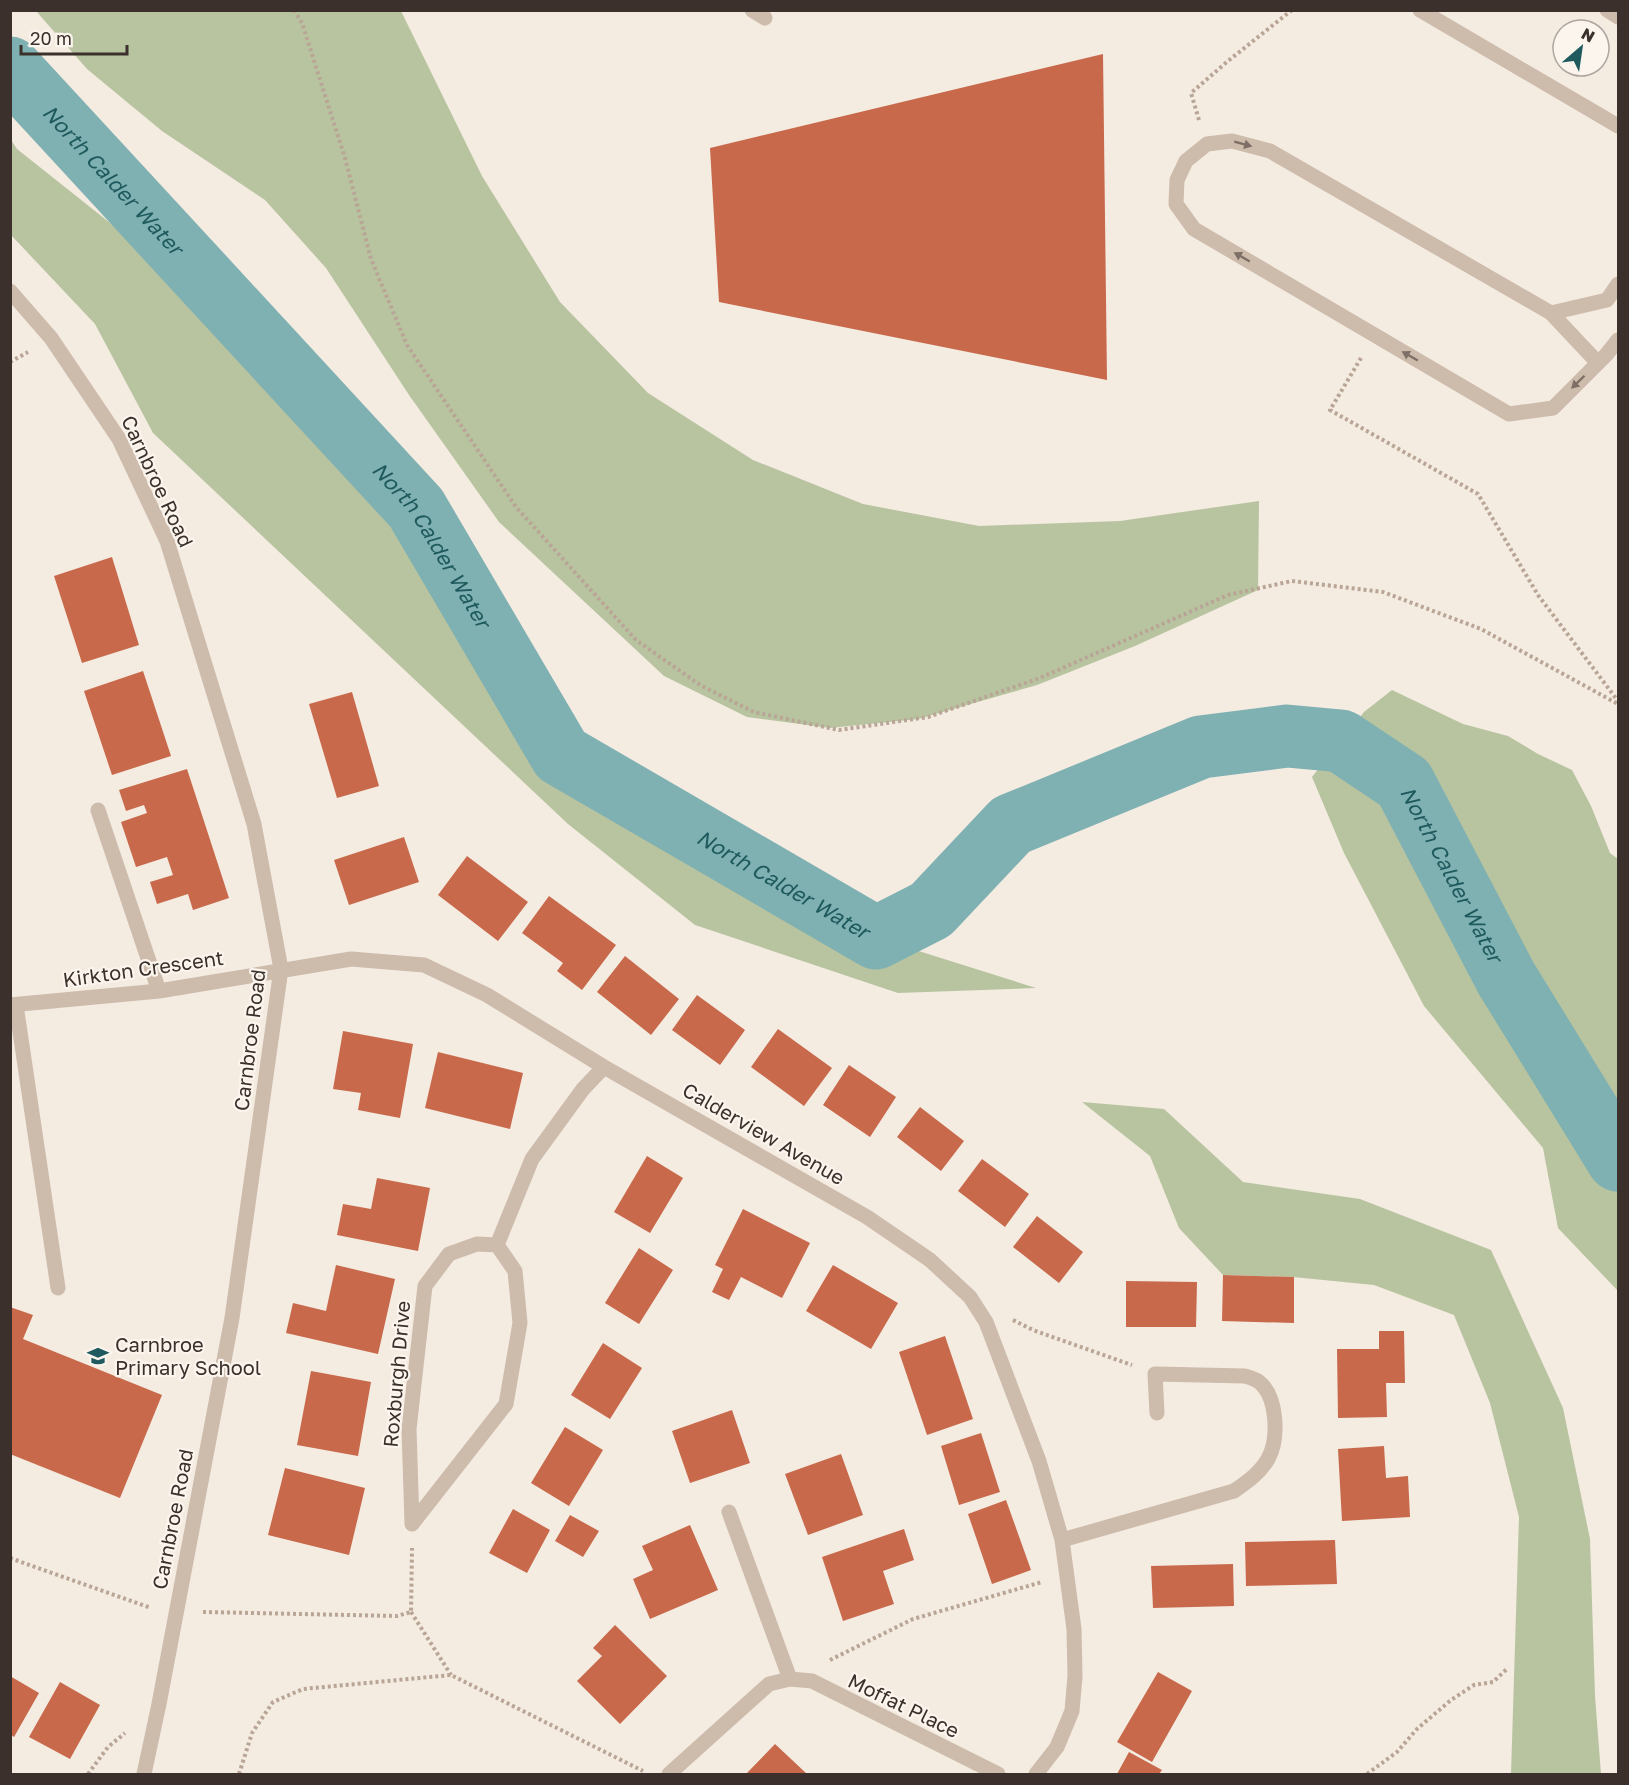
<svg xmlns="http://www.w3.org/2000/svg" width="1629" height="1785" viewBox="0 0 1629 1785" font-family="'Golos Text',sans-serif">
	<rect width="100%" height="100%" fill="#f4ebe1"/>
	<path fill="#b8c4a0" d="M36,11h365l81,165 78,126 88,91 105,67 110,44 116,22 141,-5 139,-20 -1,89 -123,56 -98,39 -119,34 -88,9 -83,-11 -83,-41 -165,-154 -90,-127 -83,-127 -61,-68 -103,-69 -75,-62z
		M11,140l6,9 136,108 225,226 136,232 183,134 120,70 219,69 -138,5 -203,-68 -127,-101 -415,-391 -58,-109 -84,-89z
		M1392,690l71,34 45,12 30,18 34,16 19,36 19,47 8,6v432l-60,-63 -15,-80 -119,-142 -80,-153 -32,-76 52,-65z
		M1082,1102l82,7 79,73 117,17 131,51 72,158 27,131 5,157 6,78h-90l8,-257 -29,-114 -36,-88 -80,-30 -81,-8 -70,-2 -44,-47 -29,-72z"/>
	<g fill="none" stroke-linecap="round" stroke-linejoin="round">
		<path stroke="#7fb0b2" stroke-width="63" id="s1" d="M10,68l406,440 145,247 315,183 55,-28 80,-85 190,-78 86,-11 54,5 63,42 102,195 112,182"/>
	</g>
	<path fill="#c8694b" d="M1103,54l4,326 -388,-78 -9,-154z
		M112,557l27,88 -57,18 -28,-87z
		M143,671l28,85 -59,19 -28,-84z
		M352,692l27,94 -42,12 -28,-94z
		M187,769l42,129 -36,12 -5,-16 -31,10 -7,-22 23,-7 -6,-18 -31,10 -15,-45 26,-9 -3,-8 -18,6 -7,-21z
		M404,837l15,45 -70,23 -15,-45z
		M467,856l61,46 -30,39 -60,-46z
		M549,896l67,49 -34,45 -25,-19 6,-8 -41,-30z
		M625,956l54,43 -28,36 -54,-43z
		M697,995l48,35 -25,35 -48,-35z
		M778,1029l54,39 -28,38 -53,-39z
		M343,1031l70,13 -13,74 -42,-8 3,-17 -28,-4z
		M438,1052l85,21 -13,56 -85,-21z
		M849,1065l47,32 -26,40 -47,-32z
		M920,1107l44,34 -23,30 -44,-34z
		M647,1156l36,22 -33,55 -36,-21z
		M982,1159l47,35 -24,33 -47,-36z
		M377,1178l53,10 -12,63 -81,-16 6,-31 28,5z
		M743,1209l67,34 -28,55 -41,-21 -12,23 -17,-8 11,-23 -8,-4z
		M1037,1216l46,36 -24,31 -46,-36z
		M639,1248l34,22 -34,54 -34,-21z
		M336,1265l59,14 -17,75 -92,-21 7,-30 33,8z
		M833,1265l65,38 -27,46 -65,-38z
		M1223,1275l71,2v46l-72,-2z
		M1126,1281l71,1 -1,45h-70z
		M10,1307l23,8 -10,24 139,56 -42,103 -110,-44z
		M1379,1331h25l1,52h-19l1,34 -49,1 -1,-69h42z
		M945,1336l28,83 -46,16 -28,-83z
		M603,1343l39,25 -32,51 -39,-24z
		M311,1371l60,11 -13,74 -61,-11z
		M732,1410l18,53 -60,20 -18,-52z
		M565,1427l38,23 -34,56 -38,-23z
		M981,1433l19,59 -41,13 -18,-59z
		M1384,1446l2,32 22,-2 2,41 -68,4 -4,-72z
		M841,1454l22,61 -55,20 -23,-61z
		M285,1468l80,20 -16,67 -81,-20z
		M1006,1500l25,70 -39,14 -24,-70z
		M513,1509l37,21 -23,43 -38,-20z
		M570,1515l29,16 -16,26 -28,-16z
		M690,1525l28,65 -68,29 -17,-40 20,-9 -11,-24z
		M904,1529l10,31 -31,11 11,33 -51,17 -21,-64z
		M1335,1540l2,44 -91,2 -1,-44z
		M1233,1564l1,42 -81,2 -2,-42z
		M615,1625l52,51 -47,48 -43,-43 25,-25 -9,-8z
		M1158,1672l34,19 -40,71 -35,-20z
		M10,1676l29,17 -25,44 -4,-3z
		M60,1682l40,23 -30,54 -41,-22z
		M775,1744l32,30h-61z
		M1129,1752l33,18 -3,4h-42z"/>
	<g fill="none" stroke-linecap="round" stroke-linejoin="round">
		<path stroke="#b9a596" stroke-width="4" stroke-dasharray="3 3" stroke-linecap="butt" d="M294,10l8,13 43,135 26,101 36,86 109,162 120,133 64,45 54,27 85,18 89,-13 112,-39 188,-83 64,-14 91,11 98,37 137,75
			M1199,120l-8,-27 37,-32 64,-51
			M1361,358l-31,52 148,84 60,101 80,106
			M10,362l18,-10
			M1013,1320l20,10 99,35
			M10,1558l141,50
			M203,1612l194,4 14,-4 1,-64
			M411,1612l40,63
			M830,1660l83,-41 129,-37
			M88,1774l20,-27 17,-14
			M239,1774l13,-41 21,-31 30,-13 148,-14 192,96
			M1367,1774l30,-22 20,-23 34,-29 23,-15 19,-3 15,-14"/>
		<path stroke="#cdbbac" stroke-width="15" d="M752,10l13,8
			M1420,10l198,116
			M1607,10l11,7
			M1618,284l-11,16 -56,13 -281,-162 -38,-10 -25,3 -21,17 -9,19 -1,24 18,25 315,185 44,-6 53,-53 12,-15
			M10,291l41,47 68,101 48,102 87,283 27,145 -49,349 -73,386 -15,70
			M1551,313l47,50
			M98,810l61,181
			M10,1005l149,-14 192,-32 73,6 63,30 117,72 263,150 63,43 40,37 16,25 53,139 23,79 12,89 1,47 -3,35 -15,36 -21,27
			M16,1005l42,283
			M497,1245l-20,-1 -28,10 -24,32 -16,143 3,95 94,-120 14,-81 -5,-52 -18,-26 35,-86 51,-70 21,-22
			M729,1512l61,167
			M1062,1540l172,-49c13,-9 26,-18 34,-32 11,-20 10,-63 -10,-78 -4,-2 -9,-4 -13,-5l-90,-2 2,39
			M669,1774l100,-90 21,-5 22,2 186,93"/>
	</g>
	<defs><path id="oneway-solid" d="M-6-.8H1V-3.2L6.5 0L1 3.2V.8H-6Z" transform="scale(1.5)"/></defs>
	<g fill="#7d6f65">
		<use href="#oneway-solid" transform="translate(1243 144) rotate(15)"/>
		<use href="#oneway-solid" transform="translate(1242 257) rotate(-150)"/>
		<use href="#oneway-solid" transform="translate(1410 356) rotate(-150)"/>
		<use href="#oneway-solid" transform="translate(1578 382) rotate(136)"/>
	</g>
	<defs>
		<symbol id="school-bare" viewBox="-9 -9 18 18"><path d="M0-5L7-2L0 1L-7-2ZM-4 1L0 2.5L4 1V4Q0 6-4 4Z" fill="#1f5a5e" stroke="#fbf5ee" stroke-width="2.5" paint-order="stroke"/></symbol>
	</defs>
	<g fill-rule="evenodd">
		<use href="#school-bare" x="83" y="1341" width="30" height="30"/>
	</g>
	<g text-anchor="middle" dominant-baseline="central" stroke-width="4.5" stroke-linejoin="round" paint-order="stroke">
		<g font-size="20" fill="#3b302b" stroke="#fbf5ee">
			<text transform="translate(158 481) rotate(65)">Carnbroe Road</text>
			<text transform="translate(143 968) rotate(-8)">Kirkton Crescent</text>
			<text transform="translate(249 1040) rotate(-83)">Carnbroe Road</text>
			<text transform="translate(764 1133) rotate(30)">Calderview Avenue</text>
			<text transform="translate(396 1374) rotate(-85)">Roxburgh Drive</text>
			<text transform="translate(172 1519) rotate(-79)">Carnbroe Road</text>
			<text transform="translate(904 1705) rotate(26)">Moffat Place</text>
		</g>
		<g font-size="20" fill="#3b302b" stroke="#fbf5ee" text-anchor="start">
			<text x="115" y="1344">Carnbroe<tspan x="115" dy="23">Primary School</tspan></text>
		</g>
		<g font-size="21" font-style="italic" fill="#1f5a5e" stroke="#fbf5ee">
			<text stroke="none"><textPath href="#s1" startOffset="152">North Calder Water</textPath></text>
			<text stroke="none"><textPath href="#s1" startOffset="638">North Calder Water</textPath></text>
			<text stroke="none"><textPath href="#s1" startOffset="1953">North Calder Water</textPath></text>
			<text stroke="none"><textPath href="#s1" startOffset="1142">North Calder Water</textPath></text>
		</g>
	</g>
	<rect width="1629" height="1785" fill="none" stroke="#3b302b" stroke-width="24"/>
	<g transform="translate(1581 48) rotate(29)"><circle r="28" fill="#fbf5ee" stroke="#aea6a0" stroke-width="1.5"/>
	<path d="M0-4.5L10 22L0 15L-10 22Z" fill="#1f5a5e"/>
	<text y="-9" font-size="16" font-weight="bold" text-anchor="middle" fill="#3b302b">N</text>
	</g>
	<path d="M21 45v9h106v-9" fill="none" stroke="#3b302b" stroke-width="3"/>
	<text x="30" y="45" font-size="18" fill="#3b302b" stroke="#fbf5ee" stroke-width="4.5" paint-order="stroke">20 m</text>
</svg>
